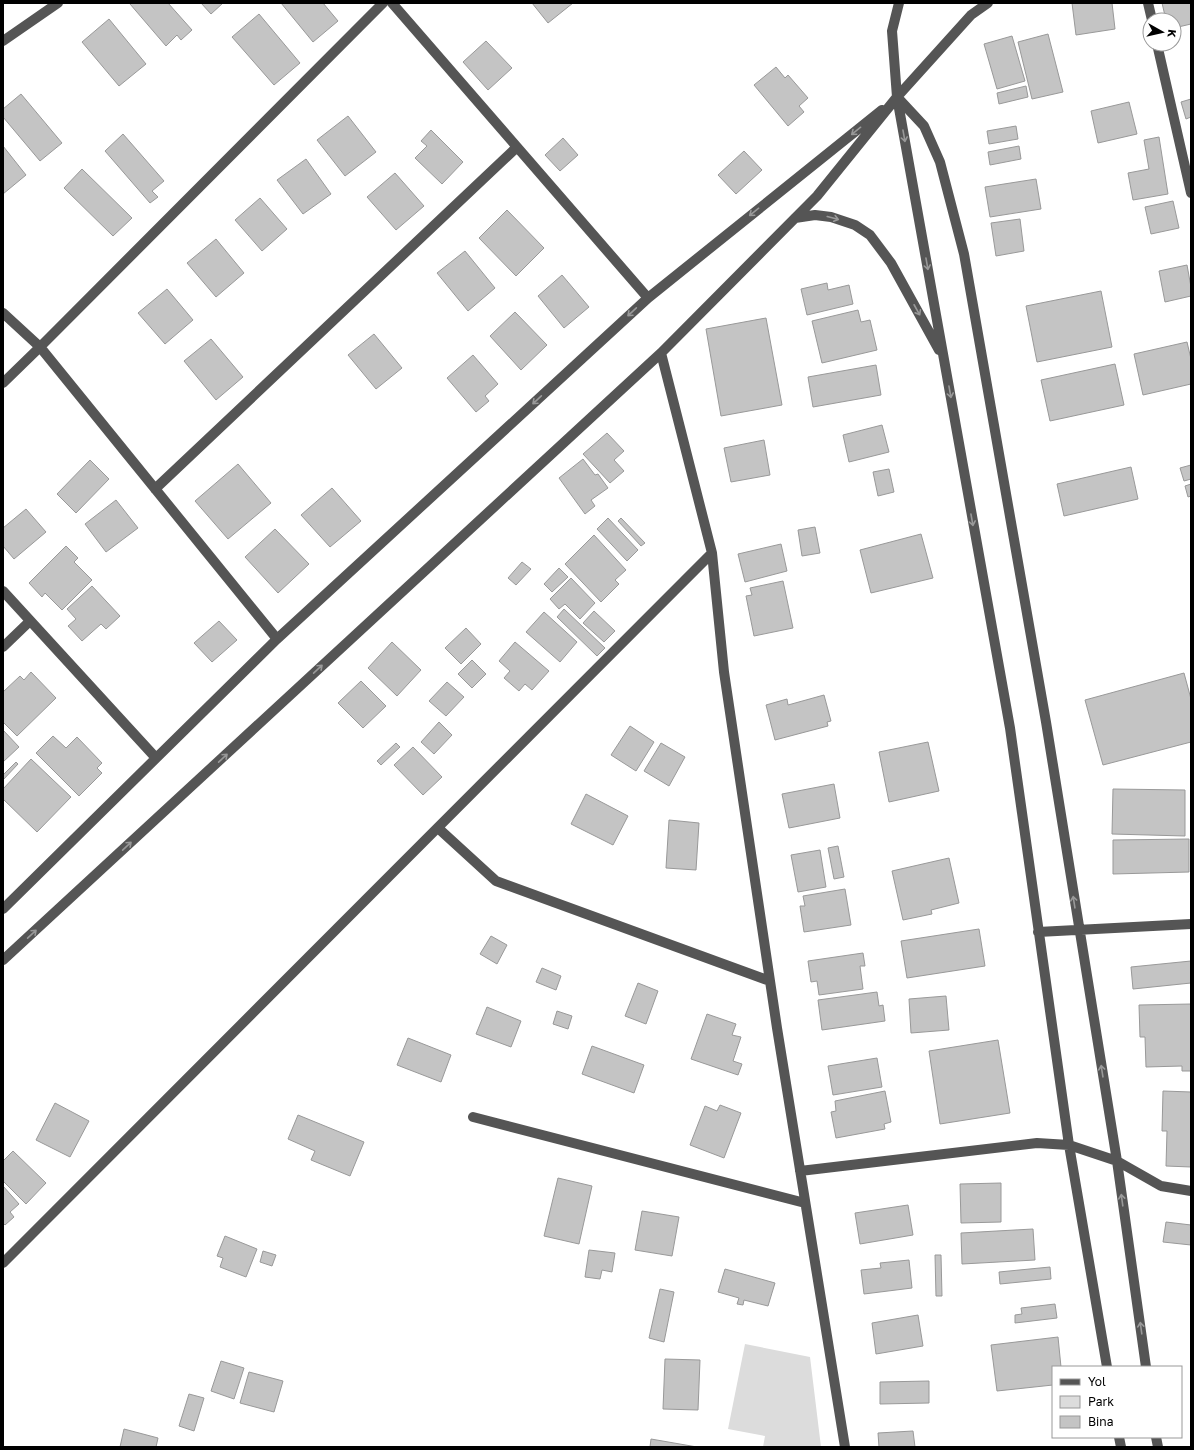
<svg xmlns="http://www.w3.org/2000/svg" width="1194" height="1450" viewBox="0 0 1194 1450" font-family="'Golos Text',sans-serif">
	<rect width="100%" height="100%" fill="#fff"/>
	<path fill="#dcdcdc" d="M745,1344l65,13 11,90h-58l2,-11 -37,-7z"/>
	<path fill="#c4c4c4" stroke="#999" d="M131,3h37l24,27 -11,10 -4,-5 -11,11 -36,-42z
		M201,3h22l-12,11z
		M281,3h42l15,18 -25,21z
		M532,3h41l-25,20z
		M1072,3h40l3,26 -39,6z
		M1162,3h29v21l-17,4v-8h-8z
		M259,14l41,49 -26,22 -42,-48z
		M109,19l37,45 -27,22 -37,-44z
		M1048,34l15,58 -31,7 -14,-57z
		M1012,36l13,45 -28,8 -13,-45z
		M486,41l26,27 -24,22 -25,-28z
		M776,67l9,11 3,-3 20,23 -9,8 5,6 -16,14 -34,-41z
		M1026,86l2,11 -29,7 -2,-11z
		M21,94l41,49 -22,18 -37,-44v-8z
		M1191,99v18l-5,2 -5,-17z
		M1129,102l8,32 -39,9 -7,-32z
		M348,116l28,36 -31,24 -28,-36z
		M1016,126l2,13 -29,5 -2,-13z
		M431,130l32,32 -21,22 -27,-26 12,-12 -6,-5z
		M123,134l41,47 -12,10 6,6 -8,6 -45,-52z
		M1159,137l9,57 -35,6 -5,-27 21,-4 -5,-29z
		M563,138l15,17 -18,16 -15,-16z
		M3,146l23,29 -23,19z
		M1019,146l2,13 -31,6 -2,-13z
		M744,151l18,19 -26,24 -18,-19z
		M306,159l25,35 -28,20 -26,-34z
		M82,169l50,49 -19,18 -49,-48z
		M395,173l29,33 -28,24 -29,-33z
		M1036,179l5,30 -51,8 -5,-30z
		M260,198l27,31 -25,22 -27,-31z
		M1173,201l6,27 -28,6 -6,-27z
		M507,210l37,38 -28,28 -37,-38z
		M1020,219l4,32 -28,5 -5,-33z
		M216,239l28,34 -28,24 -29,-34z
		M465,251l30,37 -27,23 -31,-38z
		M1187,265l4,22v9l-26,6 -6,-31z
		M562,275l27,32 -25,21 -26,-32z
		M827,283l1,7 21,-5 4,19 -46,11 -6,-26z
		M167,289l26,31 -28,24 -27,-31z
		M1101,291l11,56 -75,15 -11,-56z
		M858,310l3,12 9,-2 7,30 -55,13 -10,-42z
		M515,312l32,33 -26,25 -31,-34z
		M766,318l16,87 -61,11 -15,-87z
		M374,334l28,34 -26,21 -28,-34z
		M211,339l32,38 -27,23 -32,-39z
		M1187,342l4,17v25l-48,11 -9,-41z
		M473,355l25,29 -13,12 4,5 -13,11 -29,-34z
		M1115,364l9,41 -74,16 -9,-41z
		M876,365l5,30 -68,12 -5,-30z
		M882,425l7,27 -40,10 -6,-27z
		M607,433l17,18 -10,9 10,11 -14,12 -27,-29z
		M764,440l6,35 -39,7 -7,-34z
		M583,459l12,16 3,-1 10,14 -17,12 4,6 -10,8 -26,-36z
		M90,460l19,19 -33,34 -19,-19z
		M238,464l33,39 -43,36 -33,-38z
		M1191,465v14l-7,2 -4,-13z
		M1131,467l7,32 -74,17 -7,-32z
		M889,469l5,23 -16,4 -5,-24z
		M1191,484v12l-3,1 -3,-11z
		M332,488l29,33 -31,26 -29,-32z
		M116,500l22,28 -32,24 -21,-28z
		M26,509l20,23 -32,27 -11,-13v-18z
		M608,518l30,32 -11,11 -30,-32z
		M621,518l24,25 -4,3 -23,-25z
		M815,527l5,26 -18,3 -4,-26z
		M275,529l34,35 -31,29 -33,-36z
		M921,534l12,44 -62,15 -11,-43z
		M594,535l32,35 -11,10 4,4 -18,18 -36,-38z
		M781,544l6,27 -42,11 -7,-28z
		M66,546l12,12 -4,4 18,18 -30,30 -17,-17 -3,4 -13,-14z
		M522,562l9,7 -15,16 -8,-7z
		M559,568l9,9 -16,15 -8,-8z
		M571,578l24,25 -15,16 -15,-15 -6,5 -9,-10z
		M783,581l10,47 -39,8 -8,-40 6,-1 -2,-7z
		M92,586l28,30 -14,13 -5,-5 -19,17 -14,-15 8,-7 -9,-10z
		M564,609l41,39 -8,8 -40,-39z
		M594,611l21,20 -11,11 -21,-19z
		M544,612l33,30 -17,20 -34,-30z
		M219,621l18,19 -25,22 -18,-19z
		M466,628l15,16 -20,20 -16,-16z
		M392,642l29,28 -24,26 -29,-28z
		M515,642l34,29 -17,19 -7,-6 -6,7 -15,-13 6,-7 -11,-10z
		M472,660l14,14 -14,14 -14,-14z
		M31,672l25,26 -39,38 -14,-14v-30l17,-16 4,4z
		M1184,673l7,26v43l-88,23 -18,-65z
		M361,681l25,25 -23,22 -25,-25z
		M447,682l17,15 -18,19 -17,-15z
		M824,695l7,26 -4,1 1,4 -53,14 -9,-35 21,-6 1,6z
		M439,722l13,13 -18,19 -13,-12z
		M630,726l24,16 -18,29 -25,-16z
		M3,730l16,17 -16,15z
		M53,736l13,12 11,-11 25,26 -5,5 5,5 -23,23 -43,-43z
		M928,742l11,49 -50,11 -10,-50z
		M396,743l4,4 -19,18 -4,-4z
		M661,743l24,14 -16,29 -25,-15z
		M413,747l29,30 -19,18 -29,-30z
		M31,759l40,38 -34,35 -34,-33v-10z
		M16,762l2,2 -15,16v-5z
		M834,784l6,34 -51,10 -7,-34z
		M1113,789l72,1v46l-73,-2z
		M586,794l42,22 -15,29 -42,-21z
		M669,820l30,3 -3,47 -30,-2z
		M1189,839v33l-76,2v-34z
		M838,846l6,31 -10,2 -6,-31z
		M820,850l6,37 -28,5 -7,-37z
		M949,858l10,45 -28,7 1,4 -29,6 -11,-49z
		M845,889l6,36 -47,7 -4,-26h5l-2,-10z
		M979,929l6,37 -78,12 -6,-37z
		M491,936l16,9 -10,19 -17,-10z
		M863,953l2,13h-5l3,23 -44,6 -2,-14 -6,1 -3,-21z
		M1191,961v22l-58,6 -2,-22z
		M542,968l19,8 -5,14 -20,-8z
		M638,983l20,8 -12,33 -21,-8z
		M877,992l2,14 4,-1 2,16 -63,9 -4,-30z
		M946,996l3,34 -38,3 -2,-34z
		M1191,1004v67h-9v-5l-36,1 -1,-30h-5l-1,-32z
		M487,1007l34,14 -10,26 -35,-13z
		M557,1011l15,5 -4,13 -15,-5z
		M707,1014l29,10 -4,11 9,2 -8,24 9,3 -4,11 -47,-16z
		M408,1038l43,17 -10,27 -44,-17z
		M998,1040l12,73 -70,11 -11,-73z
		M592,1046l52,19 -10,28 -52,-19z
		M877,1058l5,29 -49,8 -5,-29z
		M885,1091l6,31 -7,2 1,5 -49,9 -5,-26 5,-1 -1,-10z
		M1163,1091l28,1v75l-25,-1 1,-35h-5z
		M55,1103l34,18 -19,36 -34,-17z
		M720,1105l21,8 -17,45 -34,-13 15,-39 12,5z
		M298,1115l66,27 -14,34 -39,-16 4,-9 -27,-12z
		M13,1151l33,32 -20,21 -23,-23v-20z
		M558,1178l34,8 -13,58 -35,-8z
		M1001,1183v39l-40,1 -1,-39z
		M3,1186l16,18 -9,8 4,5 -9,8 -2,-2z
		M908,1205l5,30 -53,9 -5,-31z
		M642,1211l37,6 -7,39 -37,-6z
		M1166,1222l25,3v20l-28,-3z
		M1033,1229l2,31 -73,4 -1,-31z
		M225,1236l32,13 -11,28 -26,-10 3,-9 -6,-2z
		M589,1250l26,3 -3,19 -10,-2 -2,9 -15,-2z
		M263,1251l13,4 -4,11 -12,-4z
		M935,1255h6l1,41h-6z
		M909,1260l3,28 -48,6 -3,-24 20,-2 -1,-5z
		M1050,1267l1,12 -51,5 -1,-12z
		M725,1269l50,14 -7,23 -24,-6 -1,5 -6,-1 2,-6 -21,-6z
		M660,1289l14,3 -10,50 -15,-4z
		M1055,1304l2,14 -42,5v-8l7,-1 -1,-6z
		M918,1315l5,31 -47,8 -4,-31z
		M1058,1337l3,30h-8v18l-56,6 -6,-46z
		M665,1359l35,1 -2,50 -35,-1z
		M221,1361l23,7 -10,31 -23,-8z
		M249,1372l34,9 -9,31 -34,-9z
		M929,1381v22l-49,1v-22z
		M189,1394l15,4 -10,33 -15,-5z
		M124,1429l34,9 -2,9h-36z
		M913,1431l2,16h-36l-1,-14z
		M651,1439l46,8h-47z"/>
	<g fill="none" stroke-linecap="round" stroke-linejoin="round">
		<path stroke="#555" stroke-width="10" d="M392,3l256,295
			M899,3l-7,28 5,66 113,631 59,417 38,222
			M1148,3l4,17
			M3,41l55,-38
			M1157,44l34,149
			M897,97l27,29 16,36 24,92 82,468 71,439 29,206
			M795,218l20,-3 16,2 24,8 15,10 21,28 48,87
			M3,313l37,34 237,292
			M661,353l51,200 12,119 53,356 68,419
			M3,383l37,-36 343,-344
			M155,489l362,-342
			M3,591l153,167
			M3,647l27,-26
			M438,828l58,53 274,100
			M3,909l274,-270 371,-341 234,-188
			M1038,932l153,-8
			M3,960l658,-607 156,-157 80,-99 74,-82 17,-12
			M473,1117l332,86
			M800,1171l237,-28 32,2 48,16 44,25 30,5
			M3,1263l709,-710
			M1119,1437l2,10
			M1156,1437l2,10"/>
	</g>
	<defs><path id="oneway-shaft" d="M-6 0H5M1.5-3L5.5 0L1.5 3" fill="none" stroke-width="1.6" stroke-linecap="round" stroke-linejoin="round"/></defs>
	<g stroke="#999">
		<use href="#oneway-shaft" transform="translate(856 131) rotate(141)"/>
		<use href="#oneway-shaft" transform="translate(904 136) rotate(80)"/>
		<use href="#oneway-shaft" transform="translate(754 212) rotate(141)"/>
		<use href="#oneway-shaft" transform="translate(833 218) rotate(15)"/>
		<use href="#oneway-shaft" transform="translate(927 264) rotate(80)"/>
		<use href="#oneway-shaft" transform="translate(917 310) rotate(61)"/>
		<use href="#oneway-shaft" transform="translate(632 312) rotate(137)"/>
		<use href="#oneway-shaft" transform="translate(950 392) rotate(80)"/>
		<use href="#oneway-shaft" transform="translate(537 400) rotate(137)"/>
		<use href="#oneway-shaft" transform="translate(972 520) rotate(80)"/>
		<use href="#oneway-shaft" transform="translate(318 669) rotate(-43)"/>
		<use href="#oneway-shaft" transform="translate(223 758) rotate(-43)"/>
		<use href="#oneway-shaft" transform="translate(127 846) rotate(-43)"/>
		<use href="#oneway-shaft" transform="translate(1074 902) rotate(-99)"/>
		<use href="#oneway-shaft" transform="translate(32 934) rotate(-43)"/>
		<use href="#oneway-shaft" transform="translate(1102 1071) rotate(-99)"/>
		<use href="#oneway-shaft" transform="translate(1122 1200) rotate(-98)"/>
		<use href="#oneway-shaft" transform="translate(1141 1328) rotate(-98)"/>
	</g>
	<rect width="1194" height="1450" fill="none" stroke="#000000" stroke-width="8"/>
	<rect x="1052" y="1366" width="130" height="72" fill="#ffffff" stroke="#999999"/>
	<rect x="1060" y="1379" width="20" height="6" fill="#555555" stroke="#999999"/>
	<text x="1088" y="1386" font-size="12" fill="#000000">Yol</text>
	<rect x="1060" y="1396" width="20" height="12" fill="#dcdcdc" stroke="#999999"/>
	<text x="1088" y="1406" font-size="12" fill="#000000">Park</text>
	<rect x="1060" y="1416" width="20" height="12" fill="#c4c4c4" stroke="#999999"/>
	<text x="1088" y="1426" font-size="12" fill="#000000">Bina</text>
	<g transform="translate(1162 32) rotate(98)"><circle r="19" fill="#ffffff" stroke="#999999"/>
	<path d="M0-3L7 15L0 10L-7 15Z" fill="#000000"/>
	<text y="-6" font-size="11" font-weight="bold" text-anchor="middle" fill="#000000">K</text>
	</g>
</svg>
